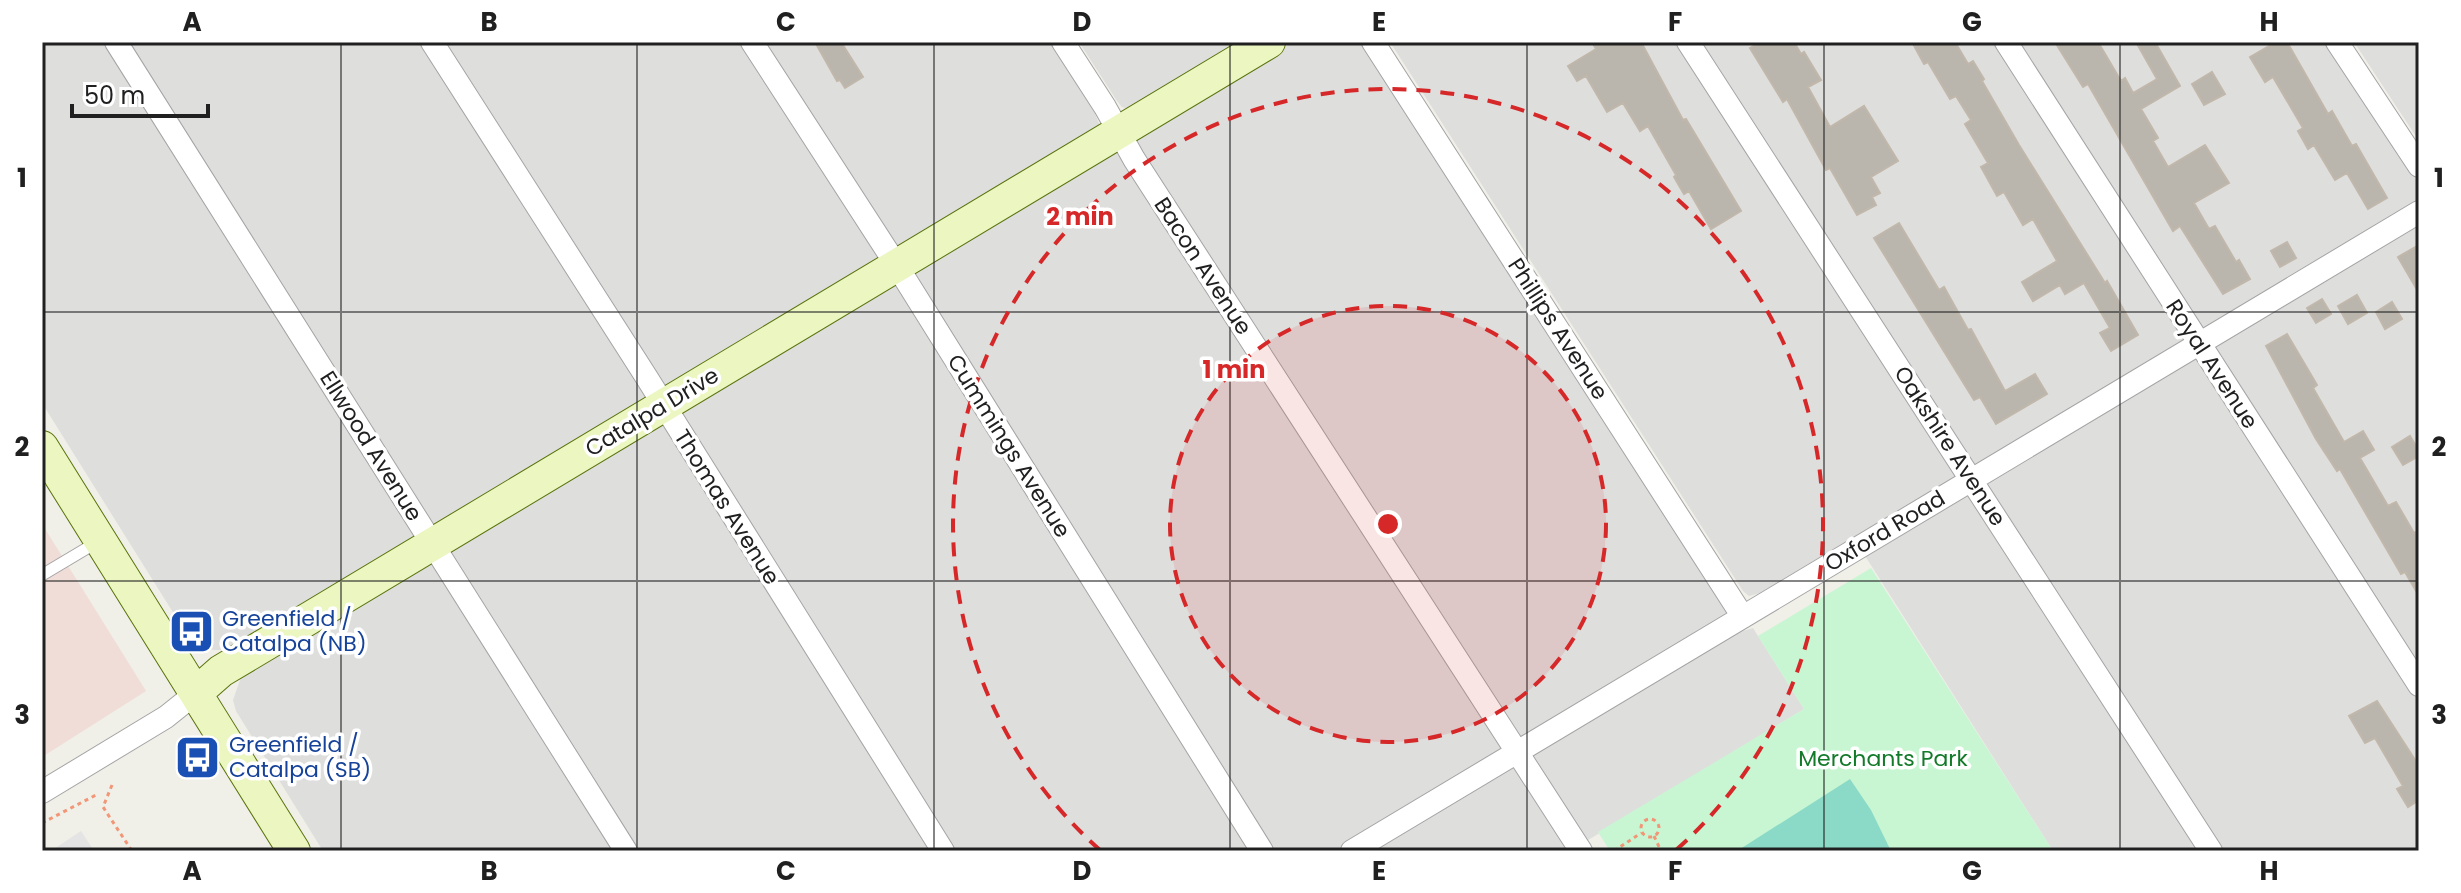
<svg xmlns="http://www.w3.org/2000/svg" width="2461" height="893" viewBox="0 0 2461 893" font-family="Poppins,sans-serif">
	<rect width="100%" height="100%" fill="#f0efe8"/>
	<path fill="#dededd" d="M42,42h1009l41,64 8,20 -873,524h-13l-11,-2 -14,-10 -147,-235z
		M1079,42h168l-116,68 -9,-3 -5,-6z
		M1293,42h68l379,590 13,-4 51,81 -234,142h-1247l-87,-140 -3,-11 8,-23z
		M1390,42h935l94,142v667h-366l-200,-314 -93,56 -11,3 -6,-5z
		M2354,42h65v99z"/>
	<path fill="#f0ddd8" d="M42,524l104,167 -104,66z"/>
	<path fill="#c8f6d3" d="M1871,568l182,283h-443l-12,-19 206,-123 -46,-73z"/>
	<path fill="#8bdac7" d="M1850,779l21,31 20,41h-154z"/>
	<path fill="#e4e4e4" d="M81,831l13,20h-43z"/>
	<path fill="#bab5ad" stroke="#c1b8ab" stroke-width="2" d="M815,42h26l22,35 -18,11 -5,-8 -3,1z
		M1592,42h49l42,78 3,-1 55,92 -30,18 -22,-38 -5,3 -10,-17 2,-2 -28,-49 -8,5 -17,-28 -16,9 -21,-36 -9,5 -9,-15 28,-17z
		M1760,42h34l7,12 3,-2 17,28 -13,7 22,40 34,-21 34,55 -27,16 9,16 -8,4 4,8 -19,10 -27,-47 -4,2 -39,-71 -4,3 -33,-54z
		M1912,42h43l13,22 5,-3 11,18 -2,2 37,64 86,138 2,-2 31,54 -27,16 -11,-18 10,-5 -26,-45 -19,11 -5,-9 -27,16 -11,-19 35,-21 -24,-42 -10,6 -19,-33 -7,4 -16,-29 7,-4 -23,-39 6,-4 -15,-24 -6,3 -22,-37 -4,2z
		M2055,42h43l23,39 4,-3 8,15 24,-14 -21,-37h19l25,44 -39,23 17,29 -5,3 15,26 37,-22 24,38 -35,20 15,26 6,-3 21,36 3,-2 11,19 -27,15 -43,-68 -7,5 -85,-147 -5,3z
		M2276,42h11l41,72 4,-3 20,35 4,-2 31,54 -19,11 -21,-36 -12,7 -21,-35 -6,4 -10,-18 5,-3 -30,-51 -8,5 -15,-25z
		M2212,72l13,22 -21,11 -12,-21z
		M1899,223l40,67 5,-3 24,43 3,-1 34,62 30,-17 12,20 -51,30 -16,-27 -6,3 -100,-162z
		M2287,242l9,16 -16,9 -9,-16z
		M2419,245v48l-21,-36z
		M2357,295l10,18 -19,11 -10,-18z
		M2322,299l9,15 -15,9 -9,-15z
		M2392,302l10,17 -17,10 -9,-17z
		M2287,334l30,51 -4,3 31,54 19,-11 11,19 -14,8 28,48 8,-4 18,31 5,-3v66l-14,-24 -4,2 -61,-105 -3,2 -21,-32 -50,-93z
		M2410,436l9,15v5l-16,9 -11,-18z
		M2377,701l42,65v34l-11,7 -11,-18 6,-3 -28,-48 -10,5 -16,-27z"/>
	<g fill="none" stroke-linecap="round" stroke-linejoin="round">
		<defs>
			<path id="lane" d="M42,575l57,-34"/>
			<path id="street" d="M116,42l510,809
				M432,42l215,336 296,473
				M752,42l145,224 365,585
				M1063,42l42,65 29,52 447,692
				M1373,42l370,575
				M1688,42l523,809
				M2006,42l413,643
				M2337,42l82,124
				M42,792l124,-75 30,-24
				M1352,851l1067,-639"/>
			<path id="secondary" d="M42,447l252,404
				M196,693l25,-22 57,-34 991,-595"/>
		</defs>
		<use href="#lane" stroke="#a4a4a4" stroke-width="13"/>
		<use href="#street" stroke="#a4a4a4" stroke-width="24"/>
		<use href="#secondary" stroke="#59730c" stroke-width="34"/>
		<path stroke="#f19677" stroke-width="3" stroke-dasharray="4 4" stroke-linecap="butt" d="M112,785l-9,22 29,44
			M1641 828a9 9 0 1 1 18 0a9 9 0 1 1-18 0Z
			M42,823l54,-28
			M1654,836l7,15
			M1614,851l27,-18"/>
		<use href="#lane" stroke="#fff" stroke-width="11"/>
		<use href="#street" stroke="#fff" stroke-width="22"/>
		<use href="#secondary" stroke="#ebf6c0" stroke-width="32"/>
	</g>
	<path fill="none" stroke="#202020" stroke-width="2" stroke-opacity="0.55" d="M341,42v809M637,42v809M934,42v809M1230,42v809M1527,42v809M1824,42v809M2120,42v809M42,312h2377M42,581h2377"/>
	<circle cx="1388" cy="524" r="218" fill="#d62828" fill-opacity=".12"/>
	<g fill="none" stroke="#d62828" stroke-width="4" stroke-dasharray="14 10">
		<circle cx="1388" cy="524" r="218"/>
		<path d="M1100 850A435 435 0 1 1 1676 850"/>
	</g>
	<defs>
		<symbol id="bus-square" viewBox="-11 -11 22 22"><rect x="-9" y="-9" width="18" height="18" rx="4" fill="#1a4fb4" stroke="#fff"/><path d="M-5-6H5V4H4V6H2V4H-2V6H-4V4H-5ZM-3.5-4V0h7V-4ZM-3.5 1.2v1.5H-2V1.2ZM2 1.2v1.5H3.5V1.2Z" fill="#fff"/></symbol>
	</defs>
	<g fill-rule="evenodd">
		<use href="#bus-square" x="166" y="606" width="51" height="51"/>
		<use href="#bus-square" x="172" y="732" width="51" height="51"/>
	</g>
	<g text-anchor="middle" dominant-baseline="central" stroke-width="7" stroke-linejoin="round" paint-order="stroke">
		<g font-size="22" fill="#202020" stroke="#fff">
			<text transform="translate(1203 266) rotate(57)">Bacon Avenue</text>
			<text transform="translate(1558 329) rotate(57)">Phillips Avenue</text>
			<text transform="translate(2212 364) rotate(57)">Royal Avenue</text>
			<text transform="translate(652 412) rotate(-31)">Catalpa Drive</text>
			<text transform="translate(371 446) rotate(58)">Ellwood Avenue</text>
			<text transform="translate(1009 446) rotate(58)">Cummings Avenue</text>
			<text transform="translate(1950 446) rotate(57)">Oakshire Avenue</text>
			<text transform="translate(727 507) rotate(58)">Thomas Avenue</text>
			<text transform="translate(1885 531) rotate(-31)">Oxford Road</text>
		</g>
		<g font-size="22" fill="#164399" stroke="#fff" text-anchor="start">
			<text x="222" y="618">Greenfield /<tspan x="222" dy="25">Catalpa (NB)</tspan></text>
			<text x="229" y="744">Greenfield /<tspan x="229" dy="25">Catalpa (SB)</tspan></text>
		</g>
		<g font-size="22" fill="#137a2a" stroke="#fff">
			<text x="1883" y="758">Merchants Park</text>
		</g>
	</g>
	<circle cx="1388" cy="524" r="12" fill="#d62828" stroke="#fff" stroke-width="4"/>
	<g font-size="24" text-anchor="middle" font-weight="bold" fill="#d62828" stroke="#fff" stroke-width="7" stroke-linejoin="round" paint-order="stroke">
		<text x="1080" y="225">2 min</text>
		<text x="1234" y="378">1 min</text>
	</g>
	<rect width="2461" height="893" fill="none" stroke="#ffffff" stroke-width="88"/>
	<path d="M72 104v12h136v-12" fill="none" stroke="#202020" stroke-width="4"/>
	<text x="84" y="104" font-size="24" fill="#202020" stroke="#ffffff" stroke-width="6" paint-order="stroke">50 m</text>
	<rect x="44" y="44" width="2373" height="805" fill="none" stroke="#202020" stroke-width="3"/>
	<g font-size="26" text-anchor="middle" font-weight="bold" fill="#202020">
		<text x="192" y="31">A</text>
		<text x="489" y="31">B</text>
		<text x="786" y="31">C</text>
		<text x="1082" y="31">D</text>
		<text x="1379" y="31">E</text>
		<text x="1675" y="31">F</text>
		<text x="1972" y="31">G</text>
		<text x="2269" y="31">H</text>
		<text x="22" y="187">1</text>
		<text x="2439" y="187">1</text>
		<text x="22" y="456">2</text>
		<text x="2439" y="456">2</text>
		<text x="22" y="724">3</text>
		<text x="2439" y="724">3</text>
		<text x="192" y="880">A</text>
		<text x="489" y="880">B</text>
		<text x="786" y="880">C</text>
		<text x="1082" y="880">D</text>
		<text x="1379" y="880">E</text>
		<text x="1675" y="880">F</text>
		<text x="1972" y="880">G</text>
		<text x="2269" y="880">H</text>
	</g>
</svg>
